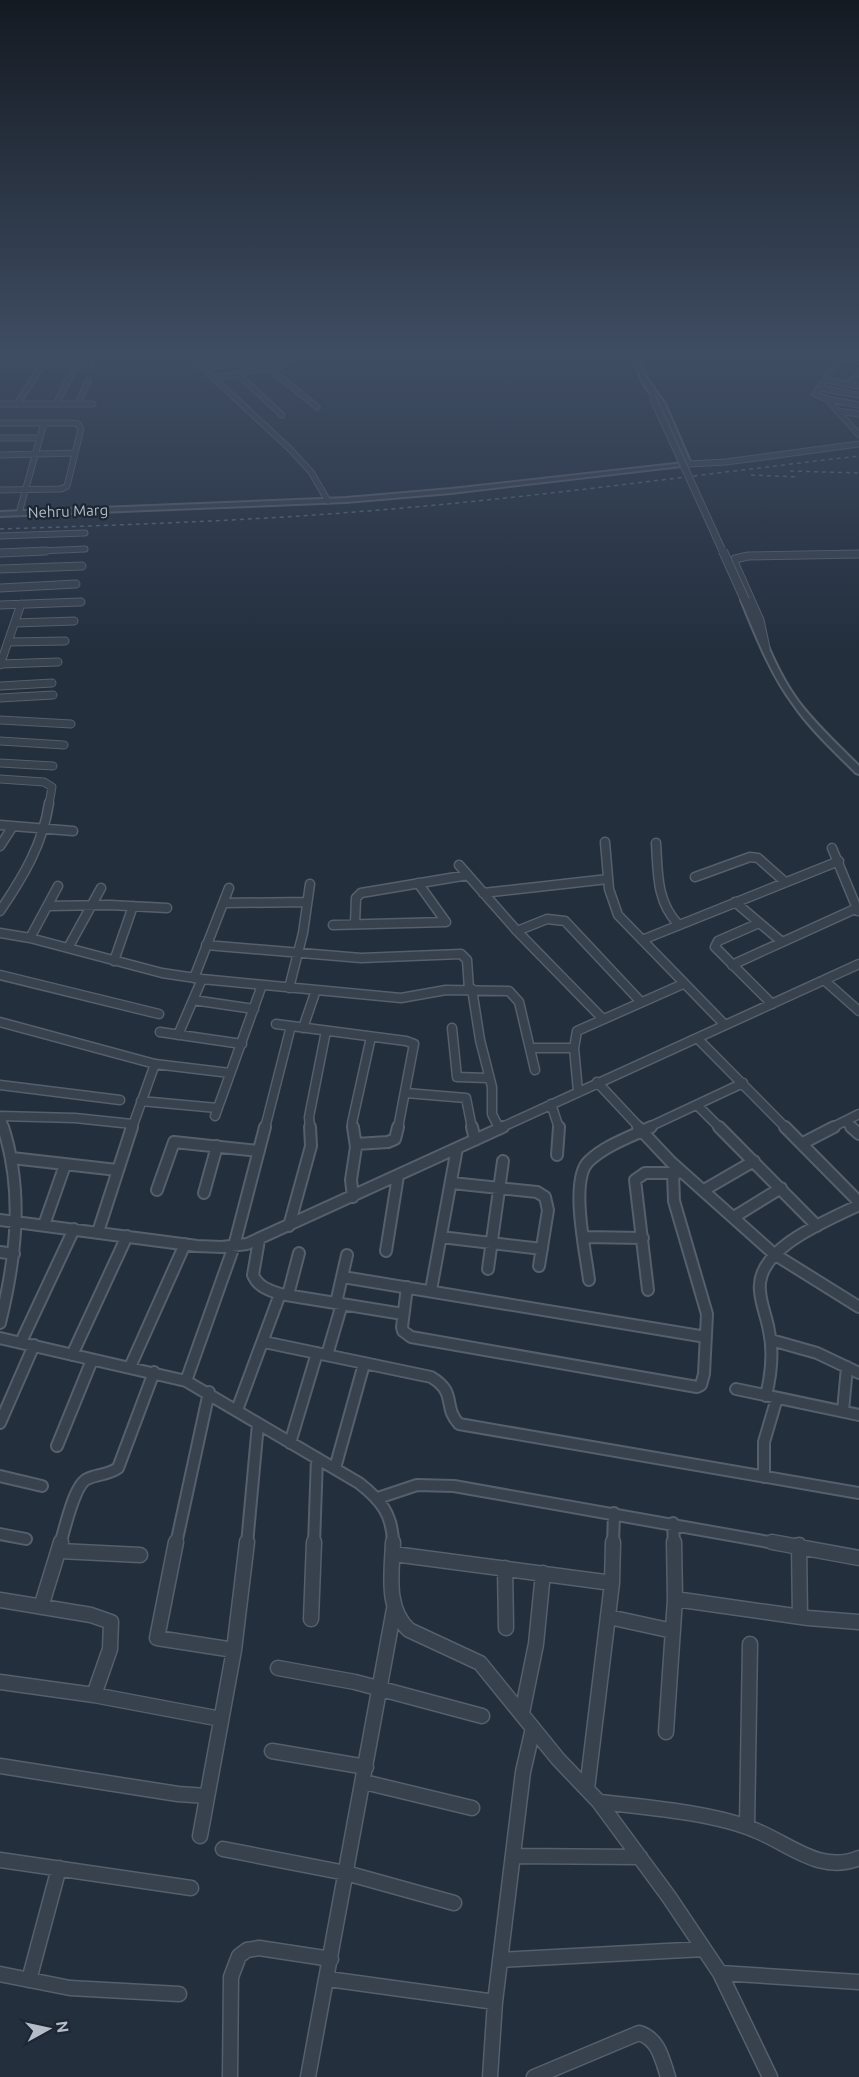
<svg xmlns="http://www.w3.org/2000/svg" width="859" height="2077" viewBox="0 0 859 2077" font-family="Ubuntu,sans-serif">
	<rect width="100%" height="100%" fill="#242f3e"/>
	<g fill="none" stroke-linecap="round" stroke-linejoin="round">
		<defs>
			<path id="minor-far4" d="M21,355l12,4 1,6
				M189,355l101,94 21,23 17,29
				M842,355l-27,39 12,5 32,36
				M840,357l19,4
				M197,363l39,-8
				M0,365h90
				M204,369l33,-6 49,-1
				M270,369l47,38
				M238,374l44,41
				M214,378l66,-12 7,-5 2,-6
				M825,380l34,6
				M850,384l9,-13
				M819,388l40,7
				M827,399l32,6
				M0,404h93
				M17,404l25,-39
				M56,404l20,-39
				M78,404l10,-23
				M837,411l22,3
				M0,423h73l5,1 3,5 -14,57 -6,3 -61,1
				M0,438h40
				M0,455l75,-2
				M688,464l38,-2 133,-18
				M19,513l25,-90
				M0,536l85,-3
				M15,552l70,-3"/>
			<path id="minor-far3" d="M0,553l46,-2
				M0,569l82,-3
				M0,588l76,-4
				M0,605l81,-3
				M15,623l59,-2
				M9,642l56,-1
				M766,648l-6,-28 -25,-56v-5l13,-3 111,-2
				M1,664l57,-2
				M0,665l21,-61
				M0,686l52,-3
				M0,698l53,-3
				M0,720l71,4
				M0,741l64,4
				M0,763l53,3
				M0,779l44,3 8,5 -3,17"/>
			<path id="minor-far2" d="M0,825l73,6
				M605,842l4,47 9,26 107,110
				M656,843c2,29 0,58 22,81
				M0,846l13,-20
				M832,848l26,63
				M459,865l58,66 85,87
				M695,877l55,-20 8,1 26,23
				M483,893l125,-14
				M735,902l47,40
				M224,903l83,-1
				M48,906l62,-1 57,3
				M0,911c23,-34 43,-67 49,-108
				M759,923l-41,18 -3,6 57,57
				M355,924l1,-26 5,-5 107,-18
				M333,925l113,-3 -28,-39
				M517,931l30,-12 18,2 75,80
				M0,933l30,5 132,35 40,6 199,19 45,-8 63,1 10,11 16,68
				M30,938l28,-52
				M642,940l197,-79
				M206,945l155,13 100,-4 6,6 2,29
				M68,948l33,-60
				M114,961l19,-55
				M732,965l125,-57
				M0,975l159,39
				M194,978l35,-90
				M824,980l35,31
				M289,988l14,-55 7,-49
				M472,989l8,51 12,47v27l7,14
				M193,1000l61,9
				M0,1022l155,42 75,9
				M276,1024l130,17 8,3 -16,84
				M303,1028l13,-38
				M452,1028l5,49 31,1
				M160,1032l82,12
				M178,1035l24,-56
				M697,1038l89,90
				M531,1048h43
				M597,1082l43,46
				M0,1085l120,15
				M578,1091l-4,-43 3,-17 106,-47
				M406,1093l60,5 6,30
				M141,1101l76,7
				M551,1104l8,24
				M697,1105l23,23
				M0,1116l4,12
				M0,1116l75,2 57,6
				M215,1116l47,-131
				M845,1121l8,7
				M132,1128l23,-64
				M265,1128l26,-102
				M310,1128l-1,-11 17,-86
				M353,1128l-1,-5 19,-86
				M500,1128l359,-164
				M647,1128l96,-45
				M831,1128l28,-14"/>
			<path id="minor-far1" d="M353,1127l3,20 -5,33 2,17
				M472,1127l3,13
				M498,1127l1,2
				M638,1127l33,35 103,92 85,53
				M719,1127l98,99
				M785,1127l74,75
				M851,1127l8,7
				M803,1143l31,-16
				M356,1144l32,-2 7,-3 3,-12
				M557,1155l2,-28
				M12,1158l105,12
				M452,1183l85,9 8,5 3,13 -9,56
				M157,1190l17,-48 85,9
				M704,1190l50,-29
				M204,1193l13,-47
				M734,1217l47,-29
				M0,1220l197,26 25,1 25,-3 256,-117
				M44,1225l21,-60
				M289,1226l22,-80 -1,-19
				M98,1232l34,-105
				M441,1237l101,12
				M585,1237l58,1
				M259,1240l-6,35c5,12 16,15 27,19l123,20
				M386,1251l12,-75
				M0,1252l14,2
				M488,1269l15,-108
				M343,1277l363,60
				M589,1280c-3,-26 -20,-101 0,-119 17,-16 41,-24 62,-34
				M407,1287l-5,40 1,4 8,6 286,50 4,-2 3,-11 3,-60 -33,-113 -1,-28
				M431,1290l26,-142
				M648,1290l-13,-110 10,-7h33
				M288,1295l11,-42
				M336,1303l11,-48
				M0,1323c16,-65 24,-131 3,-196
				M0,1338l186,43 173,102c22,17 34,32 34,61
				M771,1340l46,13 42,20
				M21,1342l53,-113
				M264,1342l167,35c27,16 11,29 28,47l400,69
				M72,1355l55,-119
				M327,1355l15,-51
				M130,1367l55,-123
				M186,1381l48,-135 31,-119
				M736,1389l123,26
				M766,1396c5,-21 8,-43 3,-65 -2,-13 -8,-26 -9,-40 -5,-43 67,-70 99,-86
				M237,1410l43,-116
				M843,1411l4,-44
				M0,1423l34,-78
				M290,1443l27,-90
				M57,1446l35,-86
				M335,1468l29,-104
				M0,1476l42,10
				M764,1477v-35l13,-44
				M378,1498l39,-13 37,1 326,58
				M673,1523l1,21
				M0,1534l26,5
				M60,1544c5,-15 14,-59 27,-65 10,-5 21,-4 31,-11l36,-96
				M176,1544l33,-152
				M247,1544l11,-120
				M314,1544l3,-86
				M613,1544l1,-31"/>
			<path id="minor" d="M176,1542l-19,96 77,12
				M393,1542c-1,30 -8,66 16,88l71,33 78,96 41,43 70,95 51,76 50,104
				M772,1542l87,16
				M799,1545l1,72
				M60,1551l80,4
				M394,1554l218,29
				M505,1568l1,60
				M675,1599l133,19 51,4
				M0,1600l91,15 20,7 -1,27 -16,46
				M41,1607l20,-65
				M609,1617l64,14
				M311,1619l3,-77
				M278,1668l77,14 127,34
				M0,1682l94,13 127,24
				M522,1713l14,-69 7,-71
				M666,1732l9,-133 -1,-57
				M272,1751l94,16
				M0,1766l178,28 29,2
				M364,1782l108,26
				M587,1789l25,-206 1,-41
				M599,1802c46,5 117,11 158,29 34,14 64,43 102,27
				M747,1827l3,-183
				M200,1836l34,-186 13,-108
				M223,1849l123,24 108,30
				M513,1856l127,1
				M0,1860l191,28
				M500,1960l204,-11
				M720,1973l139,9
				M0,1974l70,14 109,6
				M328,1979l167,23
				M29,1980l30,-112
				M230,2077l1,-100 8,-21 8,-6 12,-2 72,11
				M308,2077l86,-468
				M490,2077l5,-75 28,-230 10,-44
				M534,2077l105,-44c20,6 23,26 29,44"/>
			<path id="tertiary" d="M631,355h6l10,24 18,25 26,60 -1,1 -239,28 -105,9 -346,14v-4l346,-14 105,-9 233,-26 -25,-59 -15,-19z
				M742,598l7,2c14,34 27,71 49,101 18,24 40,44 61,65v8l-3,-1c-22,-22 -45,-43 -63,-69 -23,-31 -37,-68 -52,-104z"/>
		</defs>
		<use href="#minor-far4" stroke="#565f6c" stroke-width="7"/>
		<use href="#minor-far3" stroke="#565f6c" stroke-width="9"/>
		<use href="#minor-far2" stroke="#565f6c" stroke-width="11"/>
		<use href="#minor-far1" stroke="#565f6c" stroke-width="14"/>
		<use href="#minor" stroke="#565f6c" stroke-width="17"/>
		<use href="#tertiary" stroke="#565f6c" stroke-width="4"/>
		<use href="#minor-far4" stroke="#38414e" stroke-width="5"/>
		<use href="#minor-far3" stroke="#38414e" stroke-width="7"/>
		<use href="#minor-far2" stroke="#38414e" stroke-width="8"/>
		<use href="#minor-far1" stroke="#38414e" stroke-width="10"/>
		<use href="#minor" stroke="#38414e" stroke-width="14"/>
		<use href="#tertiary" fill="#38414e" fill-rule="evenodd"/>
		<path stroke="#5a6575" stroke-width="1.5" stroke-dasharray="4 4" stroke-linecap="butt" d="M790,471l69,2
			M751,475l48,2
			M0,529c122,-4 245,-8 367,-18 165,-13 328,-36 492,-55"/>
		<defs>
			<path id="tertiary-bridge-far1" d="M652,396l71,156"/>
			<path id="tertiary-bridge" d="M723,551l22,49"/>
		</defs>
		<use href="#tertiary-bridge-far1" stroke="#565f6c" stroke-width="8" stroke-linecap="butt"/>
		<use href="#tertiary-bridge" stroke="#565f6c" stroke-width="10" stroke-linecap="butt"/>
		<use href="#tertiary-bridge-far1" stroke="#38414e" stroke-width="6"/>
		<use href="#tertiary-bridge" stroke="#38414e" stroke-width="8"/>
	</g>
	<linearGradient id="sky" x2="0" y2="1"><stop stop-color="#141a22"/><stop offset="0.55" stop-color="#3f4d63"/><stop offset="1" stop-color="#3f4d63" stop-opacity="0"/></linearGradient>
	<rect width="859" height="646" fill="url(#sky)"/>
	<g text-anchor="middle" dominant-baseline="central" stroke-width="4.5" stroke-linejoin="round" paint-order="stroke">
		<g font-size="15" fill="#b4bcc9" stroke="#1d2633">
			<text transform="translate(68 511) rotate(-2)">Nehru Marg</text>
		</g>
	</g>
	<g transform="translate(48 2029) rotate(82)" stroke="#1d2633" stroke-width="4.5" paint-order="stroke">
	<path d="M0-4.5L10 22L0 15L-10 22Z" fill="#b4bcc9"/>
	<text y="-9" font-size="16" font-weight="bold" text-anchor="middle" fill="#b4bcc9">N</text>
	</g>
</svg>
